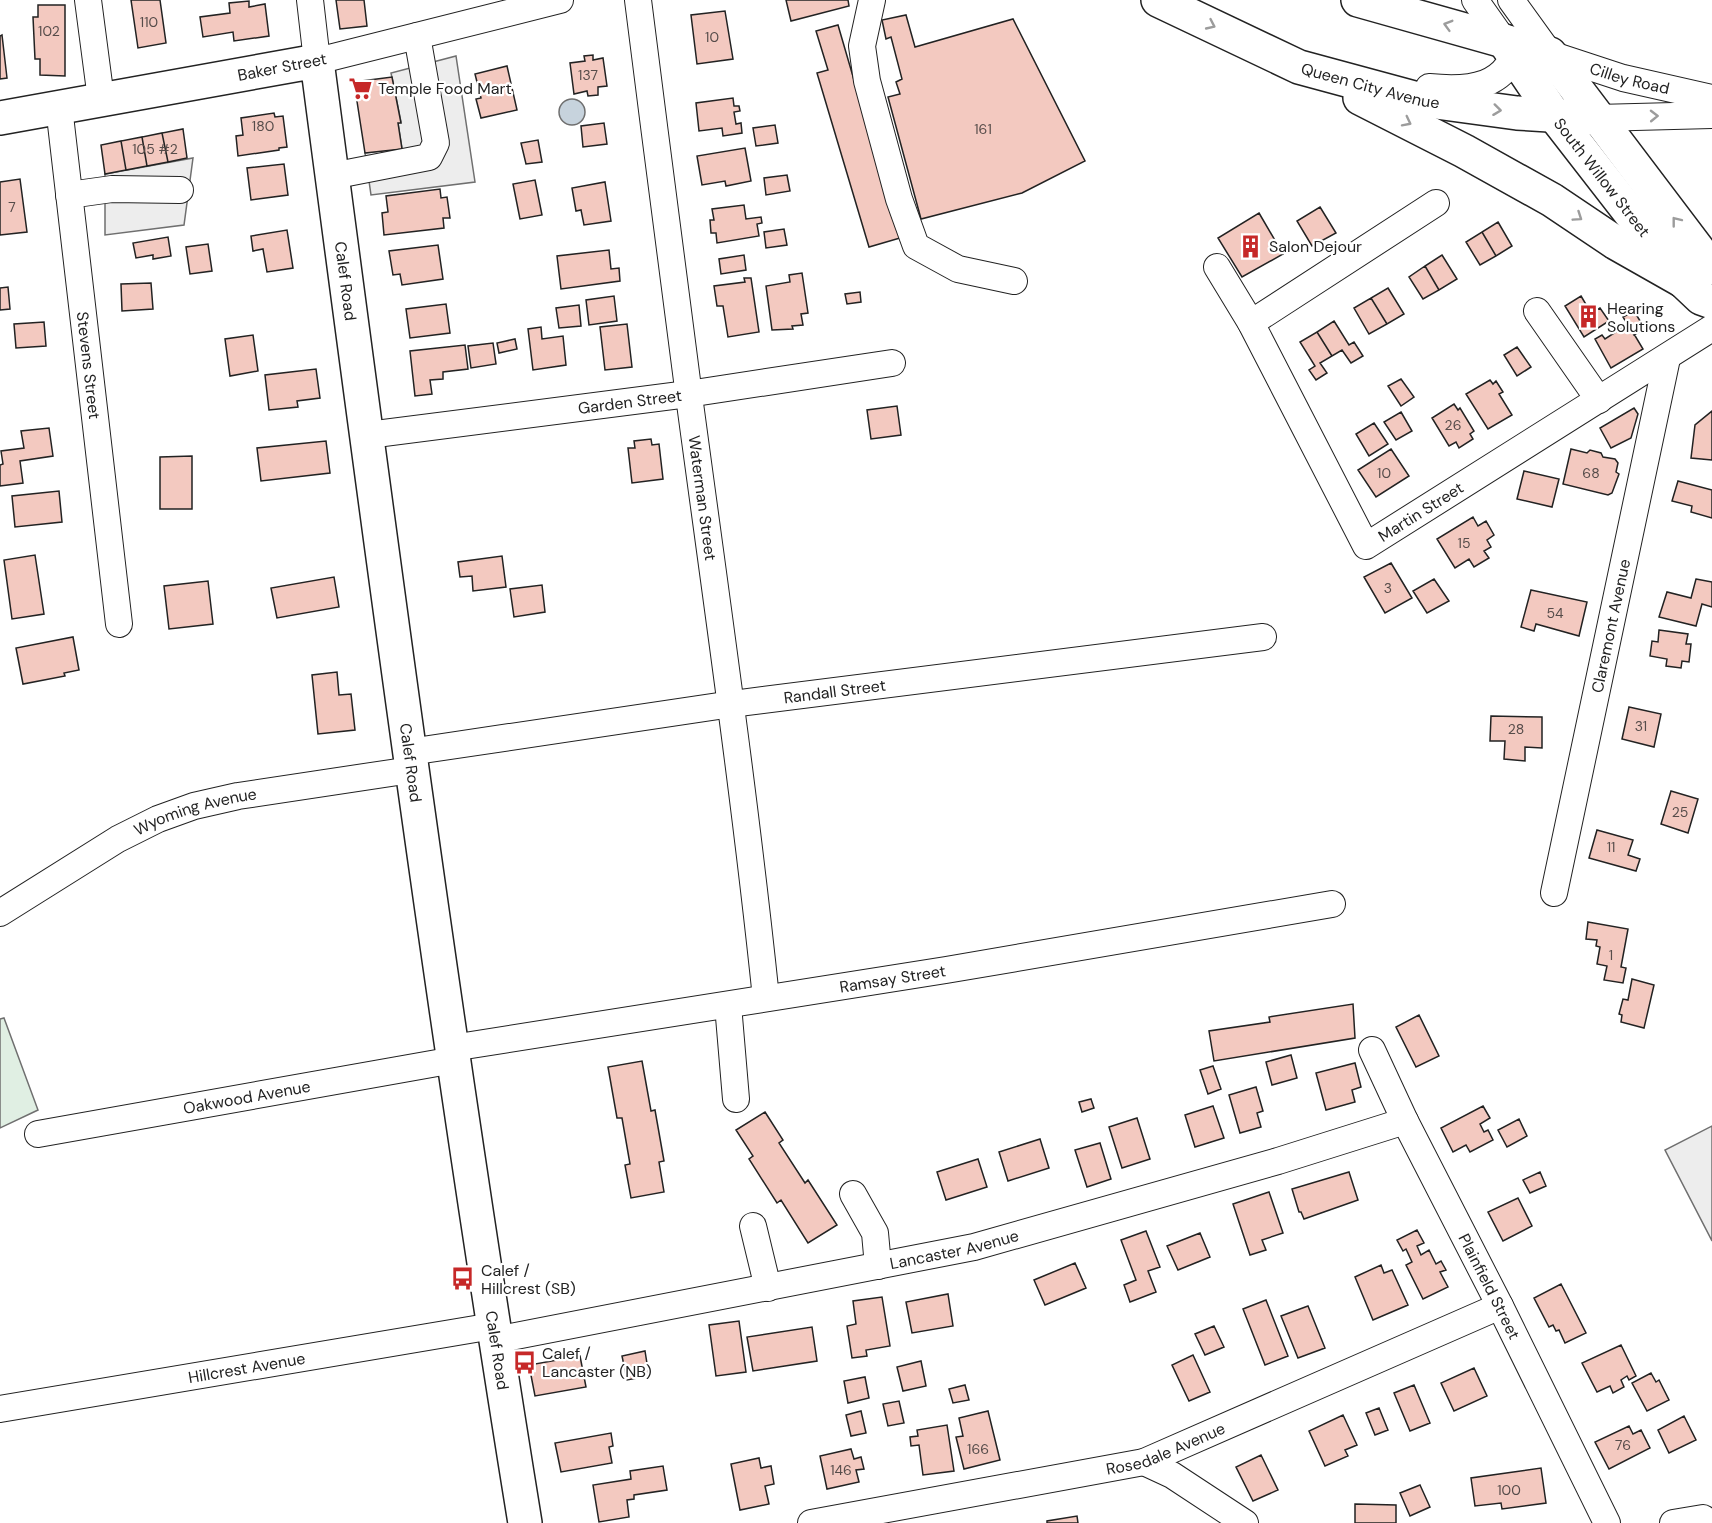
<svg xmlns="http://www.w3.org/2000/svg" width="1712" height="1523" viewBox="0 0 1712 1523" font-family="'DM Sans',sans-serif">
	<rect width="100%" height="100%" fill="#fff"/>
	<path fill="#e0efe3" stroke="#6f6f6f" stroke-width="1.5" d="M4,1018l34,92 -38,18v-109z"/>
	<path fill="#ededed" stroke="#6f6f6f" stroke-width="1.5" d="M456,56l19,126 -104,13 -6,-42 37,-5 -4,-25 3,-1 -10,-49z
		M193,158l-9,67 -79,10v-61z
		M1712,1126v115l-47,-91z"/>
	<path fill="#c7d3dd" stroke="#6f6f6f" stroke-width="1.5" d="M559 112a13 13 0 1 1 26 0a13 13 0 1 1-26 0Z"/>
	<path fill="#f3c9c0" stroke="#222" stroke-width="1.5" d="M131,0h29l6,43 -28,5z
		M336,0h28l3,26 -27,3z
		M786,0h62l1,6 -58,15z
		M249,1v6l16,-3 4,32 -35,5 -1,-9 -30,5 -3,-20 30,-4 -1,-10z
		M38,5h27v71l-25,-1v-16h-5l-2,-42h5z
		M725,11l8,48 -36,5 -6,-49z
		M906,15l9,32 98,-28 72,142 -63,32 -101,26 -33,-122 12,-3 -4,-12 6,-3 -11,-42 -5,2 -4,-19z
		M838,25l62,213 -31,9 -52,-174 11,-3 -12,-39z
		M2,35l5,43 -7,1v-43z
		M593,55v5l10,-2 4,28 -9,1v8l-10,1 -1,-5 -13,3 -4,-31 15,-2 -1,-5z
		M507,66l10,44 -36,8 -5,-19 5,-1 -6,-24z
		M392,77l9,46h-3l4,26 -37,4 -11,-71z
		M733,98l1,8h5l1,5 -6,1 2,12 5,-1 1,10 -19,3 -1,-8 -23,3 -3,-28z
		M274,113l1,4 8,-1 4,31 -8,1v2l-41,6 -2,-20 7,-1 -2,-17z
		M604,123l3,21 -24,3 -2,-21z
		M775,125l3,18 -22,3 -3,-18z
		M183,129l4,29 -19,4 -6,-29z
		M162,133l6,29 -21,4 -5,-29z
		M142,137l5,29 -21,4 -5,-29z
		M538,140l4,22 -16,2 -5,-21z
		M121,141l5,29 -21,4 -4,-29z
		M745,148l6,33 -25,5 -1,-5 -23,4 -5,-29z
		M284,164l4,31 -37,5 -4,-32z
		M787,175l3,16 -24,4 -2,-17z
		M20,179l7,53 -27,3v-53z
		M535,180l7,35 -22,4 -7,-35z
		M605,182l6,39 -27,4 -3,-15 -5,1 -4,-23z
		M440,189l1,9 6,-1 3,21h-7l1,10 -60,7 -2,-22 6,-1 -2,-16z
		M744,205l2,14 15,-2 1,6 -5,1 2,12 -42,7 -1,-10h-5l-1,-13h4l-2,-11z
		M1320,207l16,26 -24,13 -15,-25z
		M1259,213l24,41 -41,23 -24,-39z
		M1498,222l14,24 -16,10 -14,-24z
		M784,229l3,16 -21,3 -2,-16z
		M287,230l6,38 -26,4 -4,-23 -10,2 -2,-15z
		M1482,232l14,24 -16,9 -14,-23z
		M168,237l3,19 -18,3v-4l-17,3 -3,-15z
		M208,244l4,27 -22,3 -4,-27z
		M438,245l5,34 -41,6 -2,-11 -7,1 -4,-24z
		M609,250l2,19 8,-1 1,13 -59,8 -4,-33z
		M744,255l2,15 -25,4 -2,-15z
		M1442,255l15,24 -18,11 -14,-24z
		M1425,266l14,24 -16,9 -14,-22z
		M802,273l6,40 -7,1 2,11 -11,1 1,3 -21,1 -6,-44 24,-4 -1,-7z
		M744,278h7l8,54 -31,5 -5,-31h-6l-3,-20 31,-4z
		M151,283l2,26 -31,2 -1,-27z
		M8,287l2,22 -10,1v-22z
		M1388,288l16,26 -17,10 -16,-26z
		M860,292l1,10 -14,2 -2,-10z
		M614,296l3,25 -28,4 -3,-25z
		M1581,296l10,17 9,-5 9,13 -25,16 -19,-31z
		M1371,298l16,26 -18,10 -15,-26z
		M446,304l4,29 -40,5 -4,-29z
		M579,305l2,21 -22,2 -3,-20z
		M1634,311l11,18 -11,6 -11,-18z
		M1334,321l15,24 5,-3 9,14 -12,7 -9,-13 -10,6 -15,-24z
		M44,322l2,24 -30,2 -2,-24z
		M627,324l5,43 -27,3 -5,-43z
		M1628,324l15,25 -32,19 -16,-29 7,-4 3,4z
		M541,327l1,12 21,-3 3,29 -33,5 -5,-41z
		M1317,332l15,24 -12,7 7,10 -11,7 -7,-10 6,-4 -15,-24z
		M253,335l5,36 -28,5 -5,-37z
		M515,339l2,10 -18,4 -2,-10z
		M493,343l3,21 -25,4 -3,-22z
		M465,345l3,24 -25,3v7l-13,1 2,14 -17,2 -5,-45z
		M1517,347l14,20 -14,9 -13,-21z
		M316,369l4,29 -23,3 1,6 -29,3 -4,-35z
		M1401,379l13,18 -13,9 -13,-20z
		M1490,380l3,4 3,-3 7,11 -4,2 13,21 -24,14 -22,-35z
		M1454,404l4,6 2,-2 14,23 -4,3 3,5 -14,9 -3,-6 -7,4 -17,-28z
		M897,406l4,29 -30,4 -4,-29z
		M1634,408l4,6 -7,24 -20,10 -11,-20z
		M1712,411v49l-21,-2 4,-33z
		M1401,412l11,19 -16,9 -12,-18z
		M1374,423l14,21 -19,12 -13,-22z
		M49,428l4,28 -33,5 3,22 -23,3v-21l3,-1 -2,-13 23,-3 -3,-17z
		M651,439l1,6 7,-1 4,35 -31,4 -4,-35h7l-1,-7z
		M326,441l4,32 -69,8 -4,-33z
		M1391,449l18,27 -33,21 -18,-27z
		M1571,449l16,4 3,-3 11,3 2,4 12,2 3,4 -2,9 3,2 -7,19 -4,2 -45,-11z
		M192,456v53h-32v-52z
		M1524,471l35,8 -7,28 -35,-8z
		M1678,481l34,9v28l-21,-6 1,-6 -20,-5z
		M59,491l3,31 -47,5 -3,-31z
		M1473,517l5,9 8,-5 8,14 -7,5 4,7 -7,4 5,7 -15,9 -5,-8 -14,9 -18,-29z
		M35,555l9,59 -32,5 -8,-59z
		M502,556l4,31 -33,4 -1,-15 -12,1 -2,-15z
		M1391,563l21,35 -27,15 -21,-36z
		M334,577l5,30 -62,11 -6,-30z
		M1434,579l15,22 -22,12 -14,-22z
		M1696,579l16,3v25l-10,-3 -6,22 -37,-9 8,-25 24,6z
		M208,581l5,43 -44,5 -5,-43z
		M542,585l3,27 -31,5 -4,-28z
		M1531,590l56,12 -8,34 -43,-12 -2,7 -13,-4z
		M1659,630l29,4 -2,10h5l-2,18 -7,-1 -1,7 -15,-2 1,-7 -17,-3 2,-15 6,1z
		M73,637l6,33 -15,3 1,3 -42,8 -7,-36z
		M337,672l2,23 12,-1 4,36 -37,4 -6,-59z
		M1629,707l32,7 -7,33 -32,-8z
		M1491,716l51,1v31l-17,-1v14l-21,-2 1,-18h-15z
		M1671,791l27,8 -10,34 -27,-9z
		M1597,830l36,10 -5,15 12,4 -4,12 -47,-13z
		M1588,922l40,7 -7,38 5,1 -3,15 -19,-3 3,-14 -10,-2 3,-17 -4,-1 1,-6 -11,-1z
		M1632,979l22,6 -10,43 -23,-6 1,-7 -3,-1 4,-15 5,1z
		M1353,1004l2,34 -141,23 -5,-30 61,-9 -1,-5z
		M1419,1015l20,41 -23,11 -20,-40z
		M1291,1055l6,23 -25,7 -6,-23z
		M642,1061l9,50 4,-1 9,51 -5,1 5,30 -33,6 -6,-33 5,-1 -8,-46h-5l-9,-51z
		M1355,1063l6,24 -9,3 3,12 -29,8 -10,-37z
		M1213,1066l8,23 -13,5 -8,-24z
		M1256,1087l7,24 -6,2 4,14 -21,6 -11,-38z
		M1091,1099l3,9 -12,4 -3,-10z
		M1213,1106l11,32 -29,9 -10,-32z
		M1483,1106l7,12 -10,6 4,8 4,-2 5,10 -23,12 -4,-7 -13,7 -12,-24z
		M765,1112l18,28 -4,3 26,40 3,-3 29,45 -29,18 -27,-43 -4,3 -28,-44 4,-3 -17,-26z
		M1137,1118l13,41 -28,9 -13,-41z
		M1519,1119l8,17 -20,11 -9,-17z
		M1040,1139l9,29 -41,13 -9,-29z
		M1100,1143l11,36 -24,8 -12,-37z
		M978,1159l9,28 -41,13 -9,-28z
		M1349,1172l9,28 -54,19 -3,-7h-2l-7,-23z
		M1540,1172l6,14 -16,7 -7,-13z
		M1269,1192l14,41 -21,7 4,10 -16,5 -17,-51z
		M1518,1198l14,28 -29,15 -15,-29z
		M1417,1230l7,13 -7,3 4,9 8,-5 7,14 5,-3 5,9 -6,2 8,15 -25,12 -17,-34 6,-3 -6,-13 -3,2 -6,-11z
		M1146,1231l14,36 -12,4 8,21 -26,10 -6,-17 12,-5 -15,-40z
		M1200,1233l10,24 -32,13 -11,-24z
		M1075,1263l11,25 -41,17 -11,-25z
		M1381,1265l3,8 8,-3 16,35 -35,15 -18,-43z
		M1561,1284l25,49 -21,10 -6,-13 -3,1 -3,-6 -4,2 -15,-29z
		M948,1294l5,32 -41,7 -6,-31z
		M882,1297l8,49 -24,4 1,6 -15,2 -5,-32 9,-2 -3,-23z
		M1266,1300l22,56 -23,9 -22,-56z
		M1308,1306l17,42 -27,10 -17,-42z
		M739,1321l7,51 -30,4 -7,-51z
		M1214,1326l10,21 -19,8 -10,-21z
		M812,1327l5,34 -64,10 -6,-34z
		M1621,1345l15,31 -7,4 -2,-4 -6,4 3,7 -11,6 -3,-7 -13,6 -15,-29z
		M645,1351l4,25 -22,4 -5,-24z
		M1193,1355l17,37 -21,9 -17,-36z
		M580,1356l6,31 -51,9 -6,-31z
		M921,1361l5,25 -23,5 -6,-24z
		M1474,1368l13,28 -33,15 -13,-28z
		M1651,1373l5,9 3,-2 10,20 -22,11 -15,-28z
		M865,1377l4,21 -21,5 -4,-22z
		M965,1385l4,15 -16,3 -4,-14z
		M1414,1385l16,38 -20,8 -16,-38z
		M899,1401l5,22 -16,3 -5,-22z
		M1379,1408l9,22 -13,5 -9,-22z
		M861,1411l5,22 -15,3 -5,-21z
		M988,1411l12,49 -36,9 -8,-32 7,-1 -4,-18z
		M1343,1415l14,30 -12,5 3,6 -23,10 -16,-35z
		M1684,1416l12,24 -27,13 -11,-23z
		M947,1425l7,46 -31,4 -4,-30 -8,1 -1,-9 8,-1 -1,-6z
		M1629,1426l4,8 8,-4 9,18 -41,21 -14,-27z
		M611,1433l2,13 -4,1 3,16 -51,9 -6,-29z
		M851,1449l3,10 7,-2 3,12 -8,1 3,12 -32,7 -7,-33z
		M1261,1455l17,35 -25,11 -17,-34z
		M759,1458l2,10 10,-2 3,18 -9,2 4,18 -29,6 -9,-46z
		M663,1466l4,24 -33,5v4l-7,1 2,17 -30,5 -6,-37 38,-6 -1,-8z
		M1541,1468l5,35 -44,6 -1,-6 -26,3 -4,-28z
		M1420,1485l10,22 -20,9 -10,-23z
		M1355,1504l41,1v18h-41z
		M1077,1516l1,7h-31v-2z"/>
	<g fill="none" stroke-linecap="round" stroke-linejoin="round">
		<defs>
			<g id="minor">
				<path d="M88,0l13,99"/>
				<path d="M310,0l7,61 243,-61"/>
				<path id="s1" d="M638,0c17,132 33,264 51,396 27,201 56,401 77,602"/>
				<path d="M872,0l-10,46 5,35 32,118 17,47 42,23 56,12"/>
				<path d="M1475,0l29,41"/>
				<path id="s2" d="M1511,0l39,54 73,24 89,20"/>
				<path d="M1429,87c40,4 80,1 89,-46"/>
				<path id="s3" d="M59,107l60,517"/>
				<path d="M1597,118l115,-3"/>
				<path d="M332,176l97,-19 7,-14 -19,-107"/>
				<path d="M69,195l43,-6 68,1"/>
				<path id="s4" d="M1217,267l34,56 115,223 346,-218"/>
				<path d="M1537,311l62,89"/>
				<path d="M1251,323l185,-120"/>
				<path id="s5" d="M368,435l320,-41 204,-31"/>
				<path id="s6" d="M409,752l323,-48 531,-67"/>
				<path id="s7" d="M1554,893l113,-535"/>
				<path id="s8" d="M0,913l118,-74 40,-20 36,-13 44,-10 173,-26"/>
				<path d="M728,1005l8,94"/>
				<path id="s9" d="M452,1048l494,-78 386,-66"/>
				<path id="s10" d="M1372,1050l33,71 95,185 107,217"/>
				<path id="s11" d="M38,1134l416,-74"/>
				<path d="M853,1194l22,39 3,33"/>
				<path d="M753,1226l15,62"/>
				<path id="s12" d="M495,1340l479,-93 304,-86 127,-40"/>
				<path id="s13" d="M0,1409l493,-83"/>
				<path d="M1144,1462l28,13 73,48"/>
				<path id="s14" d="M811,1523l333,-61 356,-156"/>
				<path d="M1673,1523l30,-5"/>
			</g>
			<g id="major">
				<path id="s15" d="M1158,0l141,67 122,33 96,13 80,5"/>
				<path d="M1358,0l192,54 162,214"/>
				<path id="s16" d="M1504,41l50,74 129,166 18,17 11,4"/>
				<path d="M1360,98l104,53 88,49 64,43 67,38"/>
				<path id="s17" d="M0,118l317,-57c64,488 129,976 208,1462"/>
			</g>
		</defs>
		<use href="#minor" stroke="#222" stroke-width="28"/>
		<use href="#major" stroke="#222" stroke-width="36"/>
		<use href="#minor" stroke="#fff" stroke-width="26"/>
		<use href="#major" stroke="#fff" stroke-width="33"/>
	</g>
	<defs><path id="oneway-chevron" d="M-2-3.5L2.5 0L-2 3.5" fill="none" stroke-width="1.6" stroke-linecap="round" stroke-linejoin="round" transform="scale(1.5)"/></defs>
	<g stroke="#9c9c9c">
		<use href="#oneway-chevron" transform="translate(1211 25) rotate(25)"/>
		<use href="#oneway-chevron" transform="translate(1448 25) rotate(-164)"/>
		<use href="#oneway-chevron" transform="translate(1497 110) rotate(7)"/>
		<use href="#oneway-chevron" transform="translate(1654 116) rotate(-1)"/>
		<use href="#oneway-chevron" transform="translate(1407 122) rotate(27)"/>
		<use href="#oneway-chevron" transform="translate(1578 217) rotate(34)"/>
		<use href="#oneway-chevron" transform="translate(1676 221) rotate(-128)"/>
	</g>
	<defs>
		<symbol id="supermarket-bare" viewBox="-9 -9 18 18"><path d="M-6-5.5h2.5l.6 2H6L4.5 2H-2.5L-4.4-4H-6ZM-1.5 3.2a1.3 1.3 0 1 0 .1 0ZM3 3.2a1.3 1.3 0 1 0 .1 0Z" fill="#c62828" stroke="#fff" stroke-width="2.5" paint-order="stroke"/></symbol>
		<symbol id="building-bare" viewBox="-9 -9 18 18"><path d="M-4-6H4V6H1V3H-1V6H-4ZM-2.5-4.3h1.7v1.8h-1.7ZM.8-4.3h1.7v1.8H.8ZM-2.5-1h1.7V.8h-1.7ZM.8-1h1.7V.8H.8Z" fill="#c62828" stroke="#fff" stroke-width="2.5" paint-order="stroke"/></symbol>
		<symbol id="bus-bare" viewBox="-9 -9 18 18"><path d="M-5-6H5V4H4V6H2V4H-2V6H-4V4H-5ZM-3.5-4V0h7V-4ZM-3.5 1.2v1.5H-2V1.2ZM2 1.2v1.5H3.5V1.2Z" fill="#c62828" stroke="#fff" stroke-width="2.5" paint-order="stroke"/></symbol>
	</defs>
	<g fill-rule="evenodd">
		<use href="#supermarket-bare" x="344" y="72" width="33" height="33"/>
		<use href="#building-bare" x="1234" y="230" width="33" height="33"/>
		<use href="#building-bare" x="1572" y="300" width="33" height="33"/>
		<use href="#bus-bare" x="446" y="1262" width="33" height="33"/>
		<use href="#bus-bare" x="508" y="1346" width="33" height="33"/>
	</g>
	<g text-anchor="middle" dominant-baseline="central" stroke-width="4.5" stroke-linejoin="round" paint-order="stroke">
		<g font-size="14" fill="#564c4a">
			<text x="149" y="22">110</text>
			<text x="49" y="31">102</text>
			<text x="712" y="37">10</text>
			<text x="588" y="75">137</text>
			<text x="263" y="126">180</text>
			<text x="983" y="129">161</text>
			<text x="155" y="149">105 #2</text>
			<text x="12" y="207">7</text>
			<text x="1453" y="425">26</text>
			<text x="1384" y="473">10</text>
			<text x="1591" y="473">68</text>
			<text x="1464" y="543">15</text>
			<text x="1388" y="588">3</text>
			<text x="1555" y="613">54</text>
			<text x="1641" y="726">31</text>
			<text x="1516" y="729">28</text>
			<text x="1680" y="812">25</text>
			<text x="1611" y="847">11</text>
			<text x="1611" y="955">1</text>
			<text x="1623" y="1445">76</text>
			<text x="978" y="1449">166</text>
			<text x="841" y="1470">146</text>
			<text x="1509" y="1490">100</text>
		</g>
		<g font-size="16" fill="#222" stroke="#fff">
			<text transform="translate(282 67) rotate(-11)">Baker Street</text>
			<text stroke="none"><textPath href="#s2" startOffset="150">Cilley Road</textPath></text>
			<text stroke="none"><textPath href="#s15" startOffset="230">Queen City Avenue</textPath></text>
			<text stroke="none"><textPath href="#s16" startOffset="168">South Willow Street</textPath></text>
			<text stroke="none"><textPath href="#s17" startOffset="544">Calef Road</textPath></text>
			<text stroke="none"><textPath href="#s3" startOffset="260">Stevens Street</textPath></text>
			<text stroke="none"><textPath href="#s5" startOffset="264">Garden Street</textPath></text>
			<text stroke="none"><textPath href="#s1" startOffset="502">Waterman Street</textPath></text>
			<text stroke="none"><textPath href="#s4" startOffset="381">Martin Street</textPath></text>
			<text stroke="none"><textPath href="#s7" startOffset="273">Claremont Avenue</textPath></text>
			<text stroke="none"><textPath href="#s6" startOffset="430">Randall Street</textPath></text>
			<text stroke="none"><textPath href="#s17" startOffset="1030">Calef Road</textPath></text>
			<text stroke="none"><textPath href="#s8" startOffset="222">Wyoming Avenue</textPath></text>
			<text stroke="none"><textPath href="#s9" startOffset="446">Ramsay Street</textPath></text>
			<text stroke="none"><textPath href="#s11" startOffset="212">Oakwood Avenue</textPath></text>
			<text stroke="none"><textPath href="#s12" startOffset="468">Lancaster Avenue</textPath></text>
			<text stroke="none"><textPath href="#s10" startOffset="264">Plainfield Street</textPath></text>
			<text stroke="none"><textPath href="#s17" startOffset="1624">Calef Road</textPath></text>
			<text stroke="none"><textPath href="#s13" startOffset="250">Hillcrest Avenue</textPath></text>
			<text stroke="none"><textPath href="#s14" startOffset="363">Rosedale Avenue</textPath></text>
		</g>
		<g font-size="16" fill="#222" stroke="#fff" text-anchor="start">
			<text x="378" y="88">Temple Food Mart</text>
			<text x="1269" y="246">Salon Dejour</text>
			<text x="1607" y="308">Hearing<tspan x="1607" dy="18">Solutions</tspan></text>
			<text x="481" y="1270">Calef /<tspan x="481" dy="18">Hillcrest (SB)</tspan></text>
			<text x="542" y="1353">Calef /<tspan x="542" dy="18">Lancaster (NB)</tspan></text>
		</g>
	</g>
</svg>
